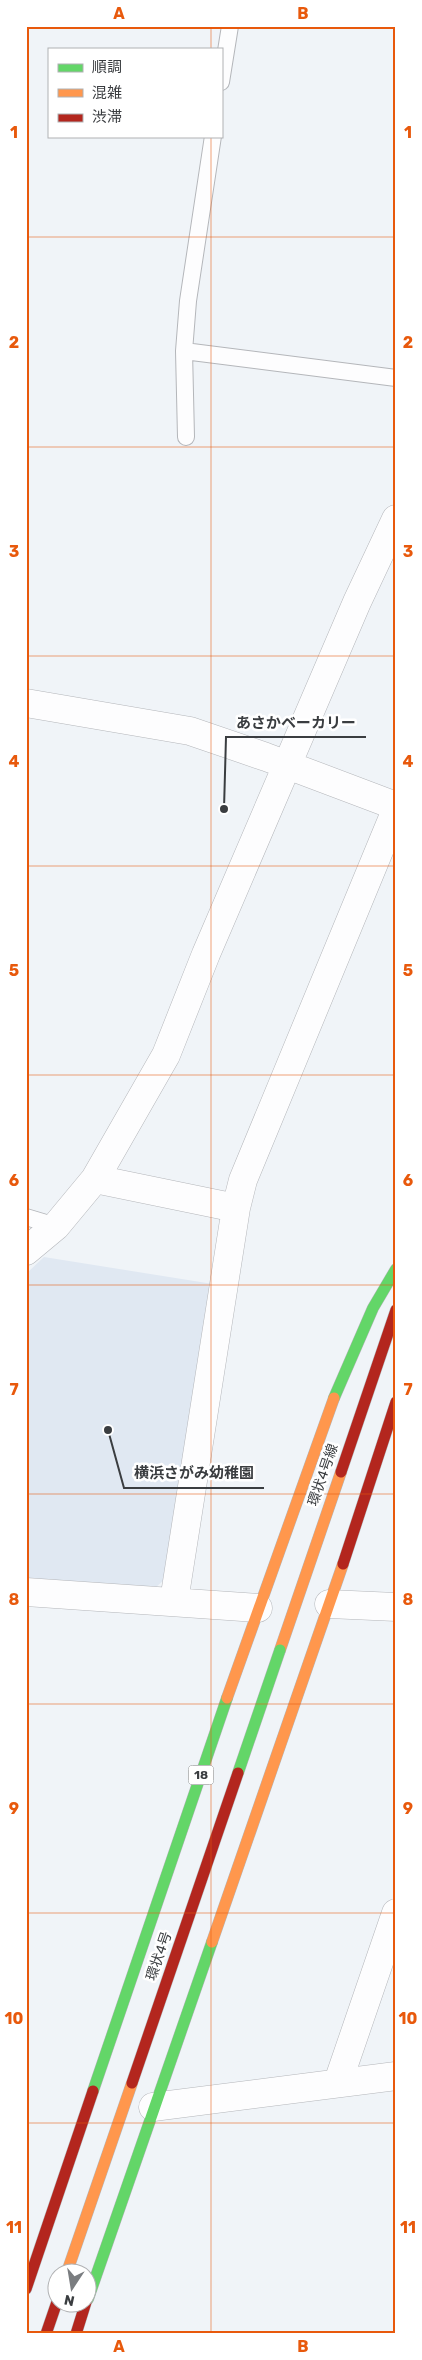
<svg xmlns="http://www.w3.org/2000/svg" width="422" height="2360" viewBox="0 0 422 2360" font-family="Rubik,'Noto Sans JP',sans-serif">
	<rect width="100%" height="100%" fill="#f0f4f8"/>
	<path fill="#e0e8f2" d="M44,1257l169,27 -46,293 -13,12 -128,-9v-306z"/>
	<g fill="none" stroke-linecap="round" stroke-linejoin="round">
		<defs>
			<path id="lane" d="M221,82l9,-56
				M184,351l212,27
				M186,437l-2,-86 4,-50 25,-165
				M26,1217l30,9"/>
			<path id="street" d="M26,703l164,28 76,26 130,49
				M95,1179l141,29
				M26,1251l30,-25 39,-47 71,-124 40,-101 151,-352 39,-83
				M26,1592l232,16
				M174,1601l62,-393 7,-28 153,-370
				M329,1604l67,3
				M338,2082l58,-169
				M153,2107l243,-31"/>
			<path id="fast" d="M334,1398l39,-90 23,-39
				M93,2091l134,-393
				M88,2299l124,-357"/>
			<path id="slow" d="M280,1650l61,-178
				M227,1698l107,-300
				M212,1942l131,-378"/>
			<path id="jam" d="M341,1472l55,-162
				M343,1564l53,-162
				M26,2289l67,-198
				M46,2334l12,-35
				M76,2334l10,-32"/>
		</defs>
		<use href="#lane" stroke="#b4b6ba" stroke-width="18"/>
		<use href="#street" stroke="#b4b6ba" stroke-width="29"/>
		<use href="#fast" stroke="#b4b6ba" stroke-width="12"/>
		<use href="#slow" stroke="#b4b6ba" stroke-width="12"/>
		<use href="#jam" stroke="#b4b6ba" stroke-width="12"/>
		<use href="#lane" stroke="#fdfdfe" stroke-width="16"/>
		<use href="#street" stroke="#fdfdfe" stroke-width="28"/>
		<use href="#fast" stroke="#63d668" stroke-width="11"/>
		<use href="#slow" stroke="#ff974d" stroke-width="11"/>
		<use href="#jam" stroke="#b3261e" stroke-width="11"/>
		<defs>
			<path id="fast-bridge" d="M238,1773l42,-123"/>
			<path id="slow-bridge" d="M67,2272l65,-189"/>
			<path id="jam-bridge" d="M132,2083l106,-310"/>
		</defs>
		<use href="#fast-bridge" stroke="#b4b6ba" stroke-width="12" stroke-linecap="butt"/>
		<use href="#slow-bridge" stroke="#b4b6ba" stroke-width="12" stroke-linecap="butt"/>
		<use href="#jam-bridge" stroke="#b4b6ba" stroke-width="12" stroke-linecap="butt"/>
		<use href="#fast-bridge" stroke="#63d668" stroke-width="11"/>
		<use href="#slow-bridge" stroke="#ff974d" stroke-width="11"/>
		<use href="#jam-bridge" stroke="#b3261e" stroke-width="11"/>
	</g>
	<path fill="none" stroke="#e8590c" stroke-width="1" stroke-opacity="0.55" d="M211,26v23M211,136v2198M26,237h370M26,447h370M26,656h370M26,866h370M26,1075h370M26,1285h370M26,1494h370M26,1704h370M26,1913h370M26,2123h370"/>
	<g text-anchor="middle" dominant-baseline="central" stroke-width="5" stroke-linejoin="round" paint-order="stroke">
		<rect fill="#fff" stroke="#757779" stroke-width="1" x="188.5" y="1765.5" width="25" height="19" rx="4"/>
		<g font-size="12" font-weight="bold" fill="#3a3d40">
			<text x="201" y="1775">18</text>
		</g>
		<g font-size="14" fill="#3a3d40" stroke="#fff">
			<text transform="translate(323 1475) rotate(-71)">環状4号線</text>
			<text transform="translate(159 1956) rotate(-71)">環状4号</text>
		</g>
	</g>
	<path fill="none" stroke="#3a3d40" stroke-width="2" d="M224 809L226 737H366M108 1430L124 1488H264"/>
	<g fill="#3a3d40" stroke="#fff" stroke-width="2">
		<circle cx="224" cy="809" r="5"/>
		<circle cx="108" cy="1430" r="5"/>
	</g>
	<g font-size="15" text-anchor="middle" font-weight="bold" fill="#3a3d40" stroke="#fff" stroke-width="5" stroke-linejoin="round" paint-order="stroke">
		<text x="296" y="728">あさかベーカリー</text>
		<text x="194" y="1478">横浜さがみ幼稚園</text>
	</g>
	<rect width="422" height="2360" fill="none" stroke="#ffffff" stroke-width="55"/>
	<rect x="48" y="48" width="175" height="90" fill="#ffffff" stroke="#b0b1b3"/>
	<rect x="58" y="64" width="25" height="8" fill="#63d668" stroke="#b0b1b3"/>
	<text x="92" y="72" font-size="15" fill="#3a3d40">順調</text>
	<rect x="58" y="89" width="25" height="8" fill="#ff974d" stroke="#b0b1b3"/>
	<text x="92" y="98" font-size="15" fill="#3a3d40">混雑</text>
	<rect x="58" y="114" width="25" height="8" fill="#b3261e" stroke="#b0b1b3"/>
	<text x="92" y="122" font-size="15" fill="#3a3d40">渋滞</text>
	<g transform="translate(72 2288) rotate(192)"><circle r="24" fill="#ffffff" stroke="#b0b1b3"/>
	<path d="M0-4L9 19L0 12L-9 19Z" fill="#7a7d80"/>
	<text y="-8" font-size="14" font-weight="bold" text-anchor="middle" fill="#3a3d40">N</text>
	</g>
	<rect x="28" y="28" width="366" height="2304" fill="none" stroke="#e8590c" stroke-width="2"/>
	<g font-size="16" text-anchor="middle" font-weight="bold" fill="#e8590c">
		<text x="119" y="19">A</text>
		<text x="303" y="19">B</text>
		<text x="14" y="138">1</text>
		<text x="408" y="138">1</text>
		<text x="14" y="348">2</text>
		<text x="408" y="348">2</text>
		<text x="14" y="557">3</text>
		<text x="408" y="557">3</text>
		<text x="14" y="767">4</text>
		<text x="408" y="767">4</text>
		<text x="14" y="976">5</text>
		<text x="408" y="976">5</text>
		<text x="14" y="1186">6</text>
		<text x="408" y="1186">6</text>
		<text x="14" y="1395">7</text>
		<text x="408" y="1395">7</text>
		<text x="14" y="1605">8</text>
		<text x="408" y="1605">8</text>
		<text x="14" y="1814">9</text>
		<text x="408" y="1814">9</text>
		<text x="14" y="2024">10</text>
		<text x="408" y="2024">10</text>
		<text x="14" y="2233">11</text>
		<text x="408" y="2233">11</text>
		<text x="119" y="2352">A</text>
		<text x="303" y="2352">B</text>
	</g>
</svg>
